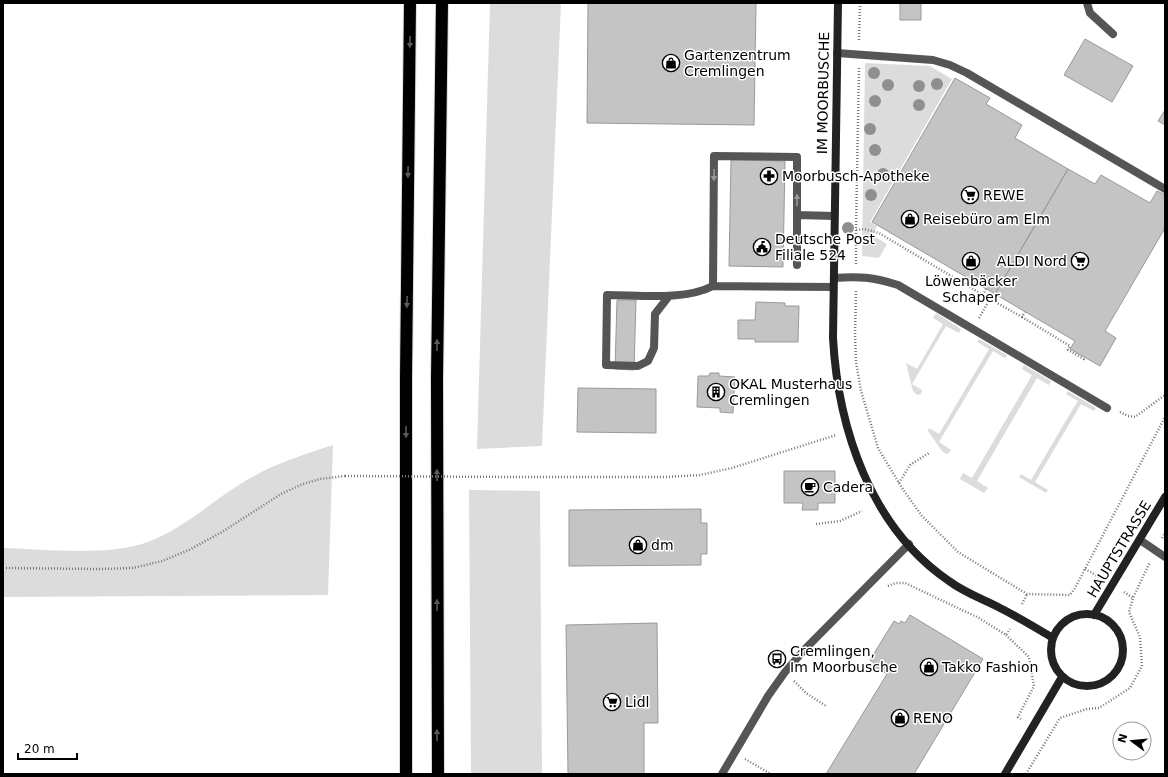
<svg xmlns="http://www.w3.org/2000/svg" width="1168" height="777" viewBox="0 0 1168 777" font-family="'DejaVu Sans',sans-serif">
	<rect width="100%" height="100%" fill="#fff"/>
	<path fill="#dcdcdc" d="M490,3h71l-19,443 -65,3z
		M865,63l65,3 22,13 -82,143 7,4 -5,9 15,9 -8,14 -17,-2z
		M936,313l25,16 -2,4 -13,-7 -34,58 10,6 -1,4 -4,1 -4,-4 -7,-28 11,6 26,-45 -10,-6z
		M979,339l28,16 -2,3 -12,-7 -54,91 12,8 -2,3 -3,1 -4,-3 -14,-20 1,-3 10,6 50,-85 -12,-7z
		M1024,365l27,16 -2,4 -12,-7 -60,103 11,7 -4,5 -24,-14 3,-6 9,5 60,-103 -10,-6z
		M1068,391l28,17 -2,3 -13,-7 -46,78 13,8 -2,3 -27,-16 2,-3 10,6 43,-73 4,-6 -12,-7z
		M333,445l-5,150 -325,2v-49c43,1 98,8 139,-4 43,-14 73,-47 112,-68 25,-14 52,-22 79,-31z
		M469,490l71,1 2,283h-71z"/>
	<path fill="#c4c4c4" stroke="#999" d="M588,3h168l-2,122 -167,-2z
		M900,3h21v17h-21z
		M1085,39l48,27 -21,36 -48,-27z
		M955,78l35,20 -4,6 36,21 -7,13 53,31 -73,125 -123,-72z
		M1165,110v15l-7,-4z
		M731,160l54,1 -2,106 -54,-1z
		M1068,169l27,15 6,-9 49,28 7,-12 8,4v33l-60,103 11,7 -16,28 -30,-17 5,-8 -80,-47z
		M617,300h19l-2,70 -19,-1z
		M756,302l29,1v3h14l-1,36h-43v-3h-17v-19h17z
		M710,373h9v3l16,1 -2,36 -13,-1v-4l-23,-1 1,-31h11z
		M578,388l78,1v44l-79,-1z
		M784,471h51v32h-17v7h-16l1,-7h-19z
		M701,509v14h6v31h-6v11l-132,1v-56z
		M910,615l73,44 -69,115h-88l61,-100 -13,-8 1,-2 -5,-4 24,-39 5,3 2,-3 4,2z
		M657,623l1,100h-14v51h-76l-2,-149z"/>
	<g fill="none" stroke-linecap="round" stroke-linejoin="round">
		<defs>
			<path id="highway" d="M406,774v-397l4,-374
				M438,774l-1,-396 5,-375"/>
		</defs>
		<use href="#highway" stroke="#dbdbdb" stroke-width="14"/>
		<path stroke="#777" stroke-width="2.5" stroke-dasharray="1 2" stroke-linecap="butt" d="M859,40l1,-37
			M856,230l8,-1 15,4 104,62
			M856,264v-34l3,-163
			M856,291l-1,44 1,27 5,29 17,57 24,40 20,28 36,36 69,42 43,1 5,-7 90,-171
			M990,299l32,18 3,-5
			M1022,317l48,29 -2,4 16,9 1,-1
			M979,318l11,-19 -7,-4 3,-6
			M1120,412l8,4 7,1 30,-22
			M519,477h146l35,-2 32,-7 104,-33
			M899,483l11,-18 19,-12
			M816,524l24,-3 22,-10
			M1162,538l3,-5
			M3,568l97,1 33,-1 29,-7 27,-11 33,-18 59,-38 22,-10 17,-5 25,-3
			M1085,569l16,9
			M888,586l8,-3h9l74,35 27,17 4,-6
			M1124,592l9,6
			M1022,604l5,-10
			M1006,635l23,22 5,29 -16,31 3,2
			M794,681l12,12 20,13
			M745,759l26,15
			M1026,774l34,-56 27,-9 12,-1 31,-20 12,-22 -2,-29 -11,-25 4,-14 17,-36"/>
		<path stroke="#555" stroke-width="8" d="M1087,3l3,10 23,21
			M837,53l96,7 17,5 17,8 198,116
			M797,215v50
			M834,278c25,-2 39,-1 64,7l209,123
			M713,286l1,-130 83,1v58l37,1
			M669,296l-14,18 -1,34 -6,13 -10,5 -32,-1 1,-70c32,0 77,6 106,-9l120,1
			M722,774l46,-78 17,-24 20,-23 104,-105"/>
		<path stroke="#555" stroke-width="8" d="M1140,540l25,17"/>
		<path stroke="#222" stroke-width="8" d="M838,3l-5,335c5,91 38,190 116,243 16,12 34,18 51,27 18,9 36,20 53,30
			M1051 650a36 36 0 1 1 72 0a36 36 0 1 1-72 0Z
			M1094,615l71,-118
			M1005,774l57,-97"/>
		<use href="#highway" stroke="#000" stroke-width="12"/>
		<path stroke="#777" stroke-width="2.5" stroke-dasharray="1 2" stroke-linecap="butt" d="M345,476l174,1"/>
	</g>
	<g fill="#8f8f8f">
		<circle cx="874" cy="73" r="6"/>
		<circle cx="937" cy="84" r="6"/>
		<circle cx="888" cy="85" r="6"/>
		<circle cx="919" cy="86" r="6"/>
		<circle cx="875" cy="101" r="6"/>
		<circle cx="919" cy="105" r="6"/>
		<circle cx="870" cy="129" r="6"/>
		<circle cx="875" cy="150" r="6"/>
		<circle cx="883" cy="174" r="6"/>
		<circle cx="871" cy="195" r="6"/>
		<circle cx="848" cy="228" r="6"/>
	</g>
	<defs><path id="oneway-solid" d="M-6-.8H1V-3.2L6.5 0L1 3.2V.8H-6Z"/></defs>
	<g fill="#595959">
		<use href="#oneway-solid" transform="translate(410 42) rotate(91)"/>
		<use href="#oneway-solid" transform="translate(408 172) rotate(91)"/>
		<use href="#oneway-solid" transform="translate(407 302) rotate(91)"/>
		<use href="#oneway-solid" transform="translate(437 345) rotate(-89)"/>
		<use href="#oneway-solid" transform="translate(406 432) rotate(90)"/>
		<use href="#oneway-solid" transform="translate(437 475) rotate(-90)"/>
		<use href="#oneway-solid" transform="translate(437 605) rotate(-90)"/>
		<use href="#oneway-solid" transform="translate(437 735) rotate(-91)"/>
	</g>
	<g fill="#999">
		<use href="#oneway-solid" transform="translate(714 175) rotate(91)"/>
		<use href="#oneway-solid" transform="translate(797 200) rotate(-89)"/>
	</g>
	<defs>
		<symbol id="shop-ring" viewBox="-11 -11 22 22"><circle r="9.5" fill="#fff" stroke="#000" stroke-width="1.5"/><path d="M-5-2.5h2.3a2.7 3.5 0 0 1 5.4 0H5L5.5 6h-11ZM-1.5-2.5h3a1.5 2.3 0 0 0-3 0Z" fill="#000"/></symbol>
		<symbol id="pharmacy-ring" viewBox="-11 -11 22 22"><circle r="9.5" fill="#fff" stroke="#000" stroke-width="1.5"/><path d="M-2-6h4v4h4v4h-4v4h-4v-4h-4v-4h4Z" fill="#000"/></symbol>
		<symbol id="supermarket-ring" viewBox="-11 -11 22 22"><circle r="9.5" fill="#fff" stroke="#000" stroke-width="1.5"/><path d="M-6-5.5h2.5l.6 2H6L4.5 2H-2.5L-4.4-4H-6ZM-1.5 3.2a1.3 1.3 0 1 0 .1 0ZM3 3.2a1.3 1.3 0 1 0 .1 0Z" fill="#000"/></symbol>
		<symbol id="civic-ring" viewBox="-11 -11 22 22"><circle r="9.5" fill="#fff" stroke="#000" stroke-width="1.5"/><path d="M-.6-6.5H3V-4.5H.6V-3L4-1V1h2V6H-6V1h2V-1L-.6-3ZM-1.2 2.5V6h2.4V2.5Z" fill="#000"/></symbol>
		<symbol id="building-ring" viewBox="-11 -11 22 22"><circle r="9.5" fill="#fff" stroke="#000" stroke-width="1.5"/><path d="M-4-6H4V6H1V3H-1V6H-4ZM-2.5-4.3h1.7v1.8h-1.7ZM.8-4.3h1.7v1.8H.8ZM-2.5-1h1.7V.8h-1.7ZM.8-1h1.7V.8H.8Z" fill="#000"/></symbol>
		<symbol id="cafe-ring" viewBox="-11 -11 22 22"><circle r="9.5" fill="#fff" stroke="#000" stroke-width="1.5"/><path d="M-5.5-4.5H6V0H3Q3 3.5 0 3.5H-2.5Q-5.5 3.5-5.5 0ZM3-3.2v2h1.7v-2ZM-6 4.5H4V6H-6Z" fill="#000"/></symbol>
		<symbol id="bus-ring" viewBox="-11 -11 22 22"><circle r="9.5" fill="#fff" stroke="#000" stroke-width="1.5"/><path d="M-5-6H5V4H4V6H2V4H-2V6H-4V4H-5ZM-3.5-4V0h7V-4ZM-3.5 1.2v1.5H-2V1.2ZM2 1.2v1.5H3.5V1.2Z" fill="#000"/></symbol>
	</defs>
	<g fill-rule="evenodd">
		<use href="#shop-ring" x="661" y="53" width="20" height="20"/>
		<use href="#pharmacy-ring" x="759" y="166" width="20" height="20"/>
		<use href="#supermarket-ring" x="960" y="185" width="20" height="20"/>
		<use href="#shop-ring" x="900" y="209" width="20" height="20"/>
		<use href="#civic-ring" x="752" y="237" width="20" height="20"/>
		<use href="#shop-ring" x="961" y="251" width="20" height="20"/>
		<use href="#supermarket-ring" x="1070" y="251" width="20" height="20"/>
		<use href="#building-ring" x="706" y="382" width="20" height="20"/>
		<use href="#cafe-ring" x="800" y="477" width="20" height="20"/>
		<use href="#shop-ring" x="628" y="535" width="20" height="20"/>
		<use href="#bus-ring" x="767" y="649" width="20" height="20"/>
		<use href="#shop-ring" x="919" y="657" width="20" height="20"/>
		<use href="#supermarket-ring" x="602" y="692" width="20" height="20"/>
		<use href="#shop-ring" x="890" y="708" width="20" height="20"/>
	</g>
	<g text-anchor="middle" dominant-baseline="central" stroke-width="3" stroke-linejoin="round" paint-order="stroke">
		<g font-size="14" fill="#000" stroke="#fff" text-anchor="start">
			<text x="684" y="55">Gartenzentrum<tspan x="684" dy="16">Cremlingen</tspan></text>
			<text x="782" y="176">Moorbusch-Apotheke</text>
			<text x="983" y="195">REWE</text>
			<text x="923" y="219">Reisebüro am Elm</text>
			<text x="775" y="239">Deutsche Post<tspan x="775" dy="16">Filiale 524</tspan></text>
			<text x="1067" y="261" text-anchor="end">ALDI Nord</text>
			<text x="971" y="281" text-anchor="middle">Löwenbäcker<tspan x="971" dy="16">Schaper</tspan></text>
			<text x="729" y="384">OKAL Musterhaus<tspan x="729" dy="16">Cremlingen</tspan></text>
			<text x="823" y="487">Cadera</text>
			<text x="651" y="545">dm</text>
			<text x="790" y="651">Cremlingen,<tspan x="790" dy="16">Im Moorbusche</tspan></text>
			<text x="942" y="667">Takko Fashion</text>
			<text x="625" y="702">Lidl</text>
			<text x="913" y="718">RENO</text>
		</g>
		<g font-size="14" fill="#000" stroke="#fff">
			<text transform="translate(823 93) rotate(-89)">IM MOORBUSCHE</text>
			<text transform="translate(1119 549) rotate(-59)">HAUPTSTRASSE</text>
		</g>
	</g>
	<rect width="1168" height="777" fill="none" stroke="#000000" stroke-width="8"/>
	<g transform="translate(1132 741) rotate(286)"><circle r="19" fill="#ffffff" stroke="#999999"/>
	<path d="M0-3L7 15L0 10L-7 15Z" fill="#000000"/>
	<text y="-6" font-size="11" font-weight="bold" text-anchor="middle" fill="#000000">N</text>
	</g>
	<path d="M18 753v6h59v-6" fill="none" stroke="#000000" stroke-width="2"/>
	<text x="24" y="753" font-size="12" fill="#000000" stroke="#ffffff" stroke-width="3" paint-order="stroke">20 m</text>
</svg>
